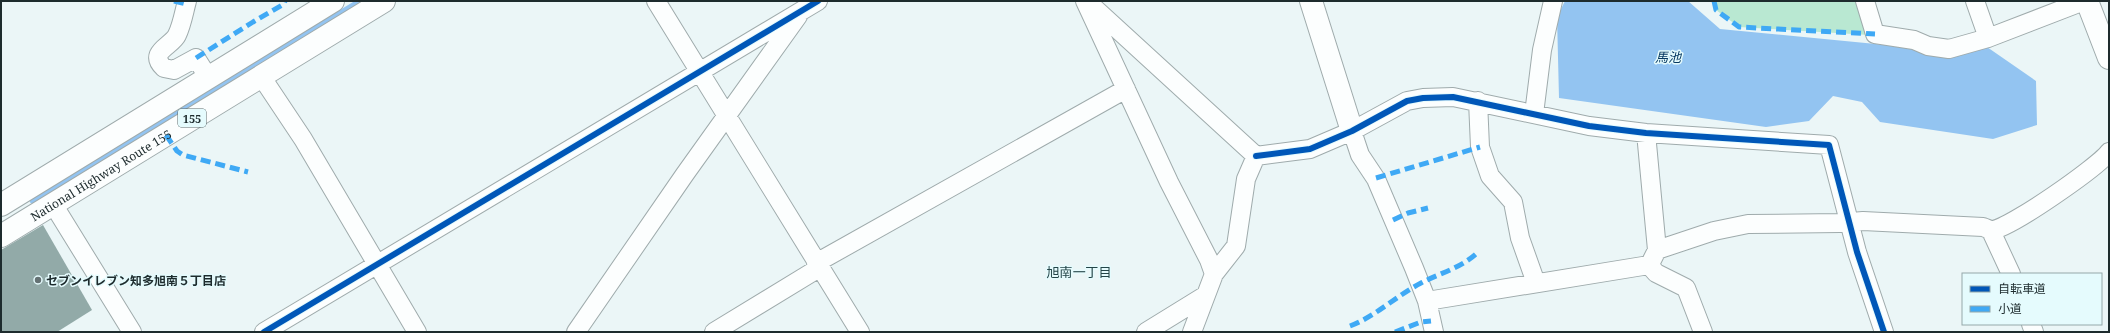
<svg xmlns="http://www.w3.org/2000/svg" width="2110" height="333" viewBox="0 0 2110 333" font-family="'Noto Serif','Noto Sans JP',serif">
	<rect width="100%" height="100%" fill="#ebf6f7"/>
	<path fill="#b9e8d2" d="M1714,1h144l11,34 -130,-8 -23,-17z"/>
	<path fill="#93c4f1" d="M1565,1h123l32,28 238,23 29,-5 49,34 1,44 -44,14 -113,-17 -18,-20 -29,-6 -24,25 -43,6 -207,-29 -2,-81z"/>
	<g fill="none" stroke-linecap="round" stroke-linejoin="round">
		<path stroke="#93c4f1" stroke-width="4.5" d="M32,201l327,-200"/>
	</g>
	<path fill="#92aaa8" d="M43,225l49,85 -35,22h-56v-82z"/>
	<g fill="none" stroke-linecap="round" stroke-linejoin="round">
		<defs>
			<path id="street" d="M187,1c-3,11 -5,24 -10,34 -5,11 -30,17 -13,33l10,2 22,-12 12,19
				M656,1l204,331
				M1085,1l84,181 40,78 5,14
				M1865,1l10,33 39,6 14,6 21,3 39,-11 96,-37
				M1975,1l13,37
				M1090,4l166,152
				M261,76l42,63 114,193
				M1478,101l2,46 10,29 23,26 7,36 16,45
				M1534,114l8,-64 11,-49
				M1352,131l8,24 16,24 38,89 13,33 7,31
				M1646,133l11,117 -5,10
				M1256,156l54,-7 42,-18 55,-30 16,-3 30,-1 136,29 57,7 183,12 28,107 27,80
				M53,204l79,128
				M1991,231l20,43
				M1657,250l57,-19 34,-7 92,-1 23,-2 120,6c3,1 6,3 9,3 17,-1 106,-63 117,-78
				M816,263l310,-174
				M1649,265l7,8 30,15 17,44
				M1427,301l222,-36
				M2031,324l3,8
				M264,332l554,-331
				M576,332l109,-158 113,-158
				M714,332l105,-64
				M1146,332l60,-37
				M1192,332l22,-58 22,-28 10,-67 10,-23"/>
			<path id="secondary" d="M1311,1l41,130
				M2087,1l22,57"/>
			<g id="highway">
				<path d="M1,205l332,-204"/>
				<path id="s1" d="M1,236l383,-235"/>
			</g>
		</defs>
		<use href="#street" stroke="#9fabac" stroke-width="20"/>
		<use href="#secondary" stroke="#9fabac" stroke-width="24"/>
		<use href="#highway" stroke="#9fabac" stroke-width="24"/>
		<use href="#street" stroke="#fcfefe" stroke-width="18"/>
		<use href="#secondary" stroke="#fcfefe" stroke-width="22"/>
		<use href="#highway" stroke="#fcfefe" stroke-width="22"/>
		<path stroke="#3fa9f5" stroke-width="5" stroke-dasharray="10 5" stroke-linecap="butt" d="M174,1l12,3
			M1714,1l2,9 23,17 136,7
			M196,58l57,-36 31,-18 1,-3
			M166,135l11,16 6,4 65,17
			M1376,178l104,-31
			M1393,220l15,-7 20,-5
			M1350,326c26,-10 46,-30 71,-43 19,-10 40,-15 56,-30
			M1395,332l26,-10 10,-1"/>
		<defs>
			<path id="cycleway" d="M1256,156l54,-7 42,-18 55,-30 16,-3 30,-1 136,29 57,7 183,12 28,107 27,80
				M264,332l554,-331"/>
		</defs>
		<use href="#cycleway" stroke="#e5fbfd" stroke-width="8"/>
		<use href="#cycleway" stroke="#0057b8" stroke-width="6"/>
	</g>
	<circle fill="#657274" stroke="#e5fbfd" stroke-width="1.5" cx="38" cy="280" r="4"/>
	<g text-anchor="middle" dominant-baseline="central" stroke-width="3" stroke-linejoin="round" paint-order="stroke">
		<rect fill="#e5fbfd" stroke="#59696b" stroke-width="1" x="178" y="109" width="28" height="18" rx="3"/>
		<g font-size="11" font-weight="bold" fill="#1d2b2d">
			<text x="192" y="118">155</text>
		</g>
		<g font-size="12" fill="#1d2b2d" stroke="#e5fbfd">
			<text stroke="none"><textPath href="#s1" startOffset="117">National Highway Route 155</textPath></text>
		</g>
		<g font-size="12" font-weight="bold" fill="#1d2b2d" stroke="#e5fbfd" text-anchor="start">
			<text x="46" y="280">セブンイレブン知多旭南５丁目店</text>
		</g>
		<g font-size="13" font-style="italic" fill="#043760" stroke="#e5fbfd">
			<text x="1668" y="57">馬池</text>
		</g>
		<g font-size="13" fill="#234447" stroke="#e5fbfd">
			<text x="1079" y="272">旭南一丁目</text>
		</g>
	</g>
	<rect width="2110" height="333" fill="none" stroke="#1d2b2d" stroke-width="4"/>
	<rect x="1962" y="273" width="140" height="52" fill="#e5fbfd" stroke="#95a8aa"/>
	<rect x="1970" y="286" width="20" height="6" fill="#0057b8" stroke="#95a8aa"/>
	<text x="1998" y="293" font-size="12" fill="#1d2b2d">自転車道</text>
	<rect x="1970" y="306" width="20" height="6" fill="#3fa9f5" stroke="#95a8aa"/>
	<text x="1998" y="313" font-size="12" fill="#1d2b2d">小道</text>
</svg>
